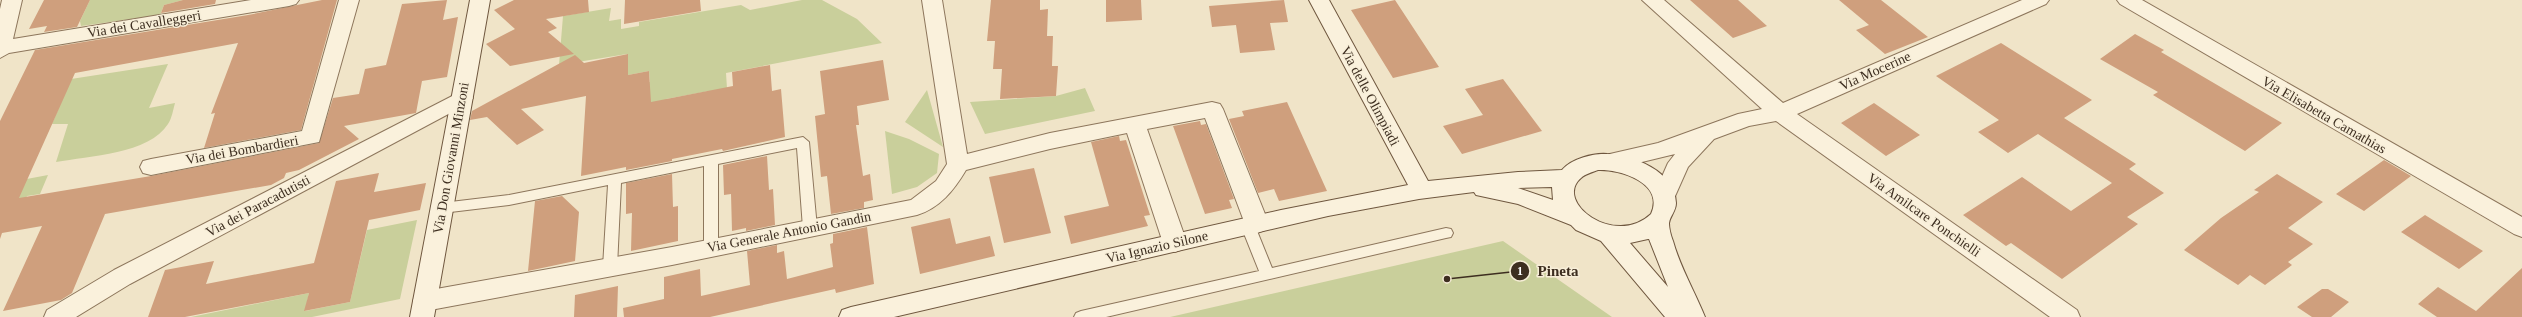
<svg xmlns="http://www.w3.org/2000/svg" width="2522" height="317" viewBox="0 0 2522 317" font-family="Georgia,serif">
	<rect width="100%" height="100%" fill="#f0e4c8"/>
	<path fill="#c9cf9b" d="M90,0h93l-19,5 -4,10 -79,11 -1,-5z
		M802,0h20l35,19 25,24 -156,30 2,31 -19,-13 -43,8v35l-30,-49 14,-3 -1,-11 -21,4 -1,-21 -68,11 4,-49 48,-8 -2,13 12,-2v10l18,-3v-4l102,-17 9,5z
		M168,64l-19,44 26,-5c-2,7 -3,15 -7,21 -19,30 -79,32 -112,38l12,-38h-16l19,-45z
		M1085,88l10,23 -110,23 -15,-32 86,-6z
		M927,90l16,57 -38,-25z
		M885,131l24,8 30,15 -2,19 -20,14 -25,7z
		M48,175l-8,19 -13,2 -6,12 -21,-24z
		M417,220l-17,79 -88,18h-121l118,-24 -4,18 45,-9 17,-72z
		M1503,241l109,76h-442z"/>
	<path fill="#cf9f7d" d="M44,0h46l-13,27 -33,5 3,-6 -18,3z
		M183,0h33l-1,4 -54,9 3,-8z
		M322,0h15l-36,130 -97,18 11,-35 -4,1 27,-71 -163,30 -56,125 132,-22 168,-33 14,-45 26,-4 6,-25 21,-4 16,-61 45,-4 -4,20 15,-3 -11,60 -25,4 -6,32 -72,13 15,13 -60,31 -13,3 -2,5 -13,7 -166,29 -33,79 -11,7 -58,11 39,-85 -40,7 -2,6v-118l35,-71 213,-35z
		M514,0h74l1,12 -43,7 11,9 -9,4 26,22 -64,12 -24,-22 29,-15 -21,-19z
		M625,0h75l1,11 -77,13z
		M991,0h49v10l8,-1 -1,27h6l-1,30h6l-2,30 -56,3 2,-30h-9l2,-28h-8z
		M1106,0h35l1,20 -36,2z
		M1284,0l4,22 -18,1 5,27 -35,3 -4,-28 -24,2 -3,-21z
		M1395,0l44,67 -46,11 -42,-68z
		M1690,0h48l29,26 -34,12z
		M1839,0h42l47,37 -43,17 -29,-24 13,-5z
		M2135,34l29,16 -3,2 121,71 -37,28 -92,-56 5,-3 -58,-33z
		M2001,43l91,57 -28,18 72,46 -7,5 35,24 -37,24 11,7 -76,55 -51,-36 -5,3 -43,-31 59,-38 49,34 41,-28 -74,-49 -30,19 -30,-21 21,-12 -63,-44z
		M628,54v21l21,-4 2,31 82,-16 -1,-14 38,-7 2,26 9,-2 4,48 -62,14 -1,-2 -50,10v2l-46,9v-3l-45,9 5,-80 -65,13 23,21 -27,15 -30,-28 -17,3 2,-9 103,-56 9,8z
		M883,60l6,40 -32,6 2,19h-3l7,51 7,-2 3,26 -9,2v6l-33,6 -4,-38 -6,1 -6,-61 10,-2 -5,-43z
		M1503,79l39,52 -80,23 -19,-28 40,-11 -18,-26z
		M1287,102l40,89 -48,10 -5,-12 -16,4 -29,-74 15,-3 -2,-5z
		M1874,103l46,32 -34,21 -45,-33z
		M1200,121l1,4 5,-1 28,75 -5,1 3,8 -27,6 -32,-88z
		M1119,136l1,5 6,-1 24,75 -6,1 4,10 -77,18 -7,-28 45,-10 -18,-64z
		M767,156l2,34 4,-1 2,36 -29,6v-3l-14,3 -1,-37 -7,1 -1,-30z
		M2384,160l27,16 -47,35 -28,-17z
		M1034,168l17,65 -47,10 -15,-66z
		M379,173l-5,19 52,-9 -6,27 -51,10 -19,82 -46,9 5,-18 -124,24h-37l17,-47 49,-9 -8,23 108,-21 22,-82z
		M672,174l1,33 5,-1v35l-47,10 1,-38 -6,1v-31z
		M2277,174l46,28 -35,26 25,16 -25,18 4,3 -27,20 -15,-10 -12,10 -54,-35 37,-32 38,-26 -5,-2z
		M562,196l17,16 -4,49 -47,10 7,-70z
		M2425,215l58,36 -24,18 -58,-37z
		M950,218l6,26 34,-8 5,20 -75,18 -9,-47z
		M867,227l7,57 -38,9 -1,-4 -125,28h-86l-1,-9 41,-9v-22l36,-8 1,27 49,-11 -3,-34 30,-6v8l7,-2 3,28 46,-12 -3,-23 3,-1v-9z
		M2522,268v49h-85l-19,-13 20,-17 38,24z
		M618,286l-1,31h-43l1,-22z
		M2322,289h6l21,13 -18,15h-19l-15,-10z"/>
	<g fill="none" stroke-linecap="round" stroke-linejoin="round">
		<defs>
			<path id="lane" d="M803,137l6,5 8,86 -2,4h-10l-2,-4 -6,-80 -79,16v84l-2,4h-10l-2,-4v-82l-83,17 -4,84 -2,4h-10l-2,-4 5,-82 -99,20 -67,8 -5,-1 -2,-4 2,-4 5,-1 67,-8z
				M1248,221l5,1 2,4 17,42 174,-40 5,1 2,4 -2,4 -5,1 -340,79h-32l2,-4 5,-2 178,-40 -18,-45 2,-4z"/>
			<path id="street" d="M2,0h20l-9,39 238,-39h48l-3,4 -7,2 -280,47 -9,5v-49z
				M339,0h20l-40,142 -168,33 -8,-2 -3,-6 3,-6 8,-2 151,-28z
				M922,0h20l25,154 83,-21 162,-31 8,2 3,5 46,115 -4,6 -8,3 -8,-3 -4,-6 -40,-106 -58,11 40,114 -4,6 -8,3 -8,-3 -4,-6 -36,-110 -77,16 -84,21c-12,20 -26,38 -49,45l-245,50 -247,46 -9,-3 -3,-7 3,-7 9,-3 247,-44 239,-47 25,-19 11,-17z
				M1642,0h22l119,103 239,-103h27l-3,4 -249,110 280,196 3,7h-30l-274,-196 -27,5 -35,13 -26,28 -16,36 -8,2 -8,-2 -3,-6 15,-34 7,-9 -66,16 -8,-2 -3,-6 3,-6 57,-13 80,-29 24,-5z
				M2117,0h25l380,217v20l-8,-3 -394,-230z
				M462,91l7,2 4,5 -4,5 -339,181 -54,33h-32l3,-7 67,-40z"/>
			<path id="secondary" d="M470,0h20l-56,317h-24z
				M1309,0h20l99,181 90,-9 44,-2c9,-11 31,-17 45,-16 26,1 68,17 69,49 0,8 -6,13 -7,20 0,5 2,13 4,18 7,26 22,51 32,76h-40l-64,-76 -25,-11 -5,-5 -53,-21 -42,-9 -2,-3 -55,7 -91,17 -434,101h-55l3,-7 9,-3 430,-97 127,-25zM1598,170c22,-1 67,13 53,44 -36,34 -98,-12 -70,-36 4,-4 12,-6 17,-8zM1552,187l1,13 -35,-12zM1648,239h1l19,48 -38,-44z"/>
		</defs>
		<use href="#lane" stroke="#8d765c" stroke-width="2"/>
		<use href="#street" stroke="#8d765c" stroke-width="2"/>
		<use href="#secondary" stroke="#6f573f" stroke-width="2"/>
		<use href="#lane" fill="#faf1dc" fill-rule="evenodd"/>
		<use href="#street" fill="#faf1dc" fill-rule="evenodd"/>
		<use href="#secondary" fill="#faf1dc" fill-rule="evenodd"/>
	</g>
	<g text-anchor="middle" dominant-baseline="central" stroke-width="3" stroke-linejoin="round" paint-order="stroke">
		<g font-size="14" fill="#3d2e20" stroke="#f7eed8">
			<text transform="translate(144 24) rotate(-9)">Via dei Cavalleggeri</text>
			<text transform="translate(1875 71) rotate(-24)">Via Mocerine</text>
			<text transform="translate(1370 96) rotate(62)">Via delle Olimpiadi</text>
			<text transform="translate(2324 115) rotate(30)">Via Elisabetta Camathias</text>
			<text transform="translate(242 150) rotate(-10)">Via dei Bombardieri</text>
			<text transform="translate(451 158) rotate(-80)">Via Don Giovanni Minzoni</text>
			<text transform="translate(258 206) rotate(-28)">Via dei Paracadutisti</text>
			<text transform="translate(1924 215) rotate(35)">Via Amilcare Ponchielli</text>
			<text transform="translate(789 232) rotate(-11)">Via Generale Antonio Gandin</text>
			<text transform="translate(1157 247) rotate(-13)">Via Ignazio Silone</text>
		</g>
	</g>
	<path fill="none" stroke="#3d2e20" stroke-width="1.5" d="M1447 279L1520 271"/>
	<g fill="#3d2e20" stroke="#f7eed8" stroke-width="1.5">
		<circle cx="1447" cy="279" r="4"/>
		<circle cx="1520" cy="271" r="10"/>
	</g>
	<g font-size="12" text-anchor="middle" font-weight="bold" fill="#fff">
		<text x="1520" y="275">1</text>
	</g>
	<g font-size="15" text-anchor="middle" font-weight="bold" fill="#3d2e20" stroke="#f7eed8" stroke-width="3" stroke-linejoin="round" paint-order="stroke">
		<text x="1558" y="276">Pineta</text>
	</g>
</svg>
